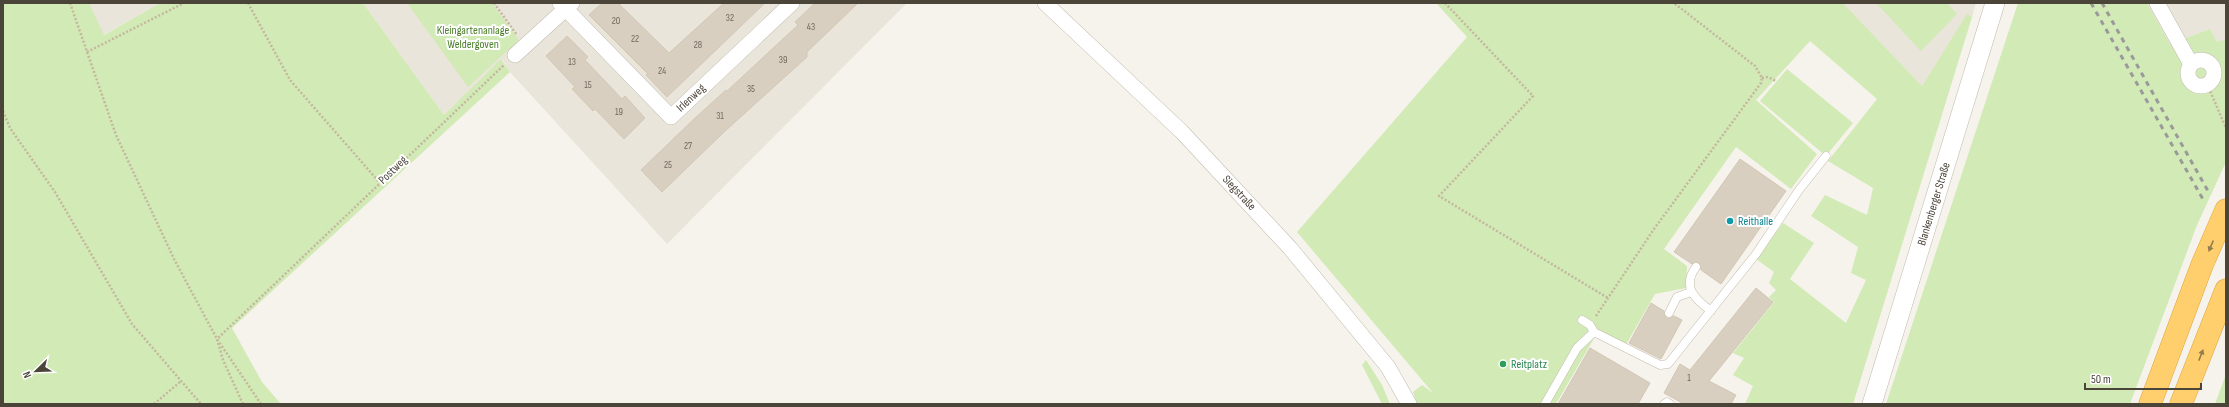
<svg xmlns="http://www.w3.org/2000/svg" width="2229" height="407" viewBox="0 0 2229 407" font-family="'Sofia Sans Condensed',sans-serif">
	<rect width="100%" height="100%" fill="#f6f3ec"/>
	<path fill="#eae5da" d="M89,3h71l-57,32z
		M363,3h544l-240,241 -157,-172 -8,-13 -58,56z
		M1843,3h133l-4,14 -5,-2 -45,71z
		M2147,3h79v36l-9,3 -7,-13 -40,15z"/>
	<path fill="#d2eab5" d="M3,3h86l15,32 56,-32h203l81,112 57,-56 9,13 -278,256 30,54 19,22h-278z
		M407,3h85l27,37 -51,47z
		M1436,3h407l79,83 45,-72 5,3 -119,387h-108l8,-18 -20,-11 11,-17 -11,-5 41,-51 -5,-5 7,-7 -7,-7 5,-11 -18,-13 27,-36 31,20 -24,36 56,44 20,-43 -15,-7 7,-26 -47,-31 14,-21 42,20 6,-27 -45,-27 49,-62 -67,-58 -54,59 61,54 -26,35 -55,-42 -72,102 23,17 -1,22 -31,6 -32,56 -27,-15 -40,69h-139l-4,-12 9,-7 11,8 -136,-161 170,-195z
		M1876,3h71l10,11 -36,37z
		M2018,3h129l23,41 40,-15 7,13 9,-3v123l-29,63 -67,179h-244z
		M1787,69l66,54 -27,33 -66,-55z
		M1366,360l16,25 8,19h-8l-20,-39z
		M2226,374v30h-11z"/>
	<path fill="#d8cfc1" stroke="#d3c7b4" d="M602,3h16l51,50 55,-50h41l-98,94 -21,-22 2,-1 -59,-59z
		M815,3h43l-51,49v5l-83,75 -62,60 -21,-22 53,-51 32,-29 1,1 71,-66 -3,-3z
		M567,36l21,21 -3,3 37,39 3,-3 20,22 -21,21 -29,-30 -2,2 -21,-22 3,-2 -29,-31z
		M1740,159l46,32 -65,93 -20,-14 -2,-7 -7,1 -18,-12z
		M1756,288l17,14 -64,79 27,14 -5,9h-47l-20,-11 16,-29 10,6z
		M1651,303l13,8 2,7h4l4,-2 8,4 -21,39 -32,-16z
		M1590,348l60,35 -12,21h-80z"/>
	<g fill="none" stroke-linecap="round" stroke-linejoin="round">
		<defs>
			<path id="service" d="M1696,267c-15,20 0,33 15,44
				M1669,313l8,-16 14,-5
				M1582,320l8,5 4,7
				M1545,404l32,-56 17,-16 66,33 8,-1 88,-110 43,-64 27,-34
				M1664,404l3,-2 3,2"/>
			<path id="minor" d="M560,3l111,114 121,-114
				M1045,3l137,129 108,116 98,119 21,37
				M2157,3l34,61
				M515,55l57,-52
				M2188 73a13 13 0 1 1 26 0a13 13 0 1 1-26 0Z"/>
			<path id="tertiary" d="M1872,404l123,-401"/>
			<path id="motorway" d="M2150,404l52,-139 24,-55
				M2181,404l45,-114"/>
		</defs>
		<use href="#service" stroke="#c2bbae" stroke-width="9"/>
		<use href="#minor" stroke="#c2bbae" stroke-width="16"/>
		<use href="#tertiary" stroke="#c2bbae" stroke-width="20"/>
		<use href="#motorway" stroke="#e0a43c" stroke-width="23"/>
		<path stroke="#c4b79f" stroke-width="2.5" stroke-dasharray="2 2" stroke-linecap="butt" d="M70,3l46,132 58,124 43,80 44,65
			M248,3l42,77 90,103
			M494,3l23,32
			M1445,3l88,93 -94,100 169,102
			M87,52l97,-49
			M1762,78l6,-1 8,4
			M2207,84l19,44
			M3,111l7,17 45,64 77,132 69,80
			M1596,316l58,-87 107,-146 1,-5 -7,-12 -81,-63
			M154,404l26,-22
			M243,404l-20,-44 -6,-21 287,-274"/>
		<use href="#service" stroke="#fff" stroke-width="8"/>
		<use href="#minor" stroke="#fff" stroke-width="15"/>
		<use href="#tertiary" stroke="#fff" stroke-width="19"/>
		<use href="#motorway" stroke="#ffcf6e" stroke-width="22"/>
		<path stroke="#9a9a9a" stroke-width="3" stroke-dasharray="5 5" stroke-linecap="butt" d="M2091,3l113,198
			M2102,3l106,188"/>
	</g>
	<defs><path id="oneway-solid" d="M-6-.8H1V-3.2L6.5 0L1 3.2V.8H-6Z"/></defs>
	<g fill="#937c4e">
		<use href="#oneway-solid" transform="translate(2211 246) rotate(113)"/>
		<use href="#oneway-solid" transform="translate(2201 355) rotate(-69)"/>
	</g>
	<circle fill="#0f9aa8" stroke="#fff" stroke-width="1.5" cx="1730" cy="221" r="4"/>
	<circle fill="#2e9e5b" stroke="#fff" stroke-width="1.5" cx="1503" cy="364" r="4"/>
	<g text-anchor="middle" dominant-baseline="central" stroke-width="4" stroke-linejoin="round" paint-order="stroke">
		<g font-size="10" fill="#6e675b">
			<text x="730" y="18">32</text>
			<text x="616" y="21">20</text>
			<text x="811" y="27">43</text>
			<text x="635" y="39">22</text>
			<text x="698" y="45">28</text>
			<text x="783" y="60">39</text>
			<text x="572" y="62">13</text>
			<text x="662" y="71">24</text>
			<text x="588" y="85">15</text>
			<text x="751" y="89">35</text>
			<text x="619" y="112">19</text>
			<text x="720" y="116">31</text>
			<text x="688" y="146">27</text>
			<text x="668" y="165">25</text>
			<text x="1689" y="378">1</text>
		</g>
		<g font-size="12" fill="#4a7f2a" stroke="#fff">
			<text x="473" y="30">Kleingartenanlage<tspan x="473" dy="14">Weldergoven</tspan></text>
		</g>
		<g font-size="12" fill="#4b4439" stroke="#fff">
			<text transform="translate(691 98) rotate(-43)">Irlenweg</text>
			<text transform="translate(393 170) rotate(-44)">Postweg</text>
			<text transform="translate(1239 193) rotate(47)">Siegstraße</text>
			<text transform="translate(1934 204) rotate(-73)">Blankenberger Straße</text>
		</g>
		<g font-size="12" fill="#0d838f" stroke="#fff" text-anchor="start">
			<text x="1738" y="221">Reithalle</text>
		</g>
		<g font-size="12" fill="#27864d" stroke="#fff" text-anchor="start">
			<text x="1511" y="364">Reitplatz</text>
		</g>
	</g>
	<rect width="2229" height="407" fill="none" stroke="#4b4439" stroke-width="8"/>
	<g transform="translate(36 371) rotate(247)" stroke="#ffffff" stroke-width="3" paint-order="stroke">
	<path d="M0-3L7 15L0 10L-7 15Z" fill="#4b4439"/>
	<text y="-6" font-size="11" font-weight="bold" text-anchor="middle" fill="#4b4439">N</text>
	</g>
	<path d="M2085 383v6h116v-6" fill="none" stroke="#4b4439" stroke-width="2"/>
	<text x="2091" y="383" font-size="12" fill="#4b4439" stroke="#ffffff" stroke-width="3" paint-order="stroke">50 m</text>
</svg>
